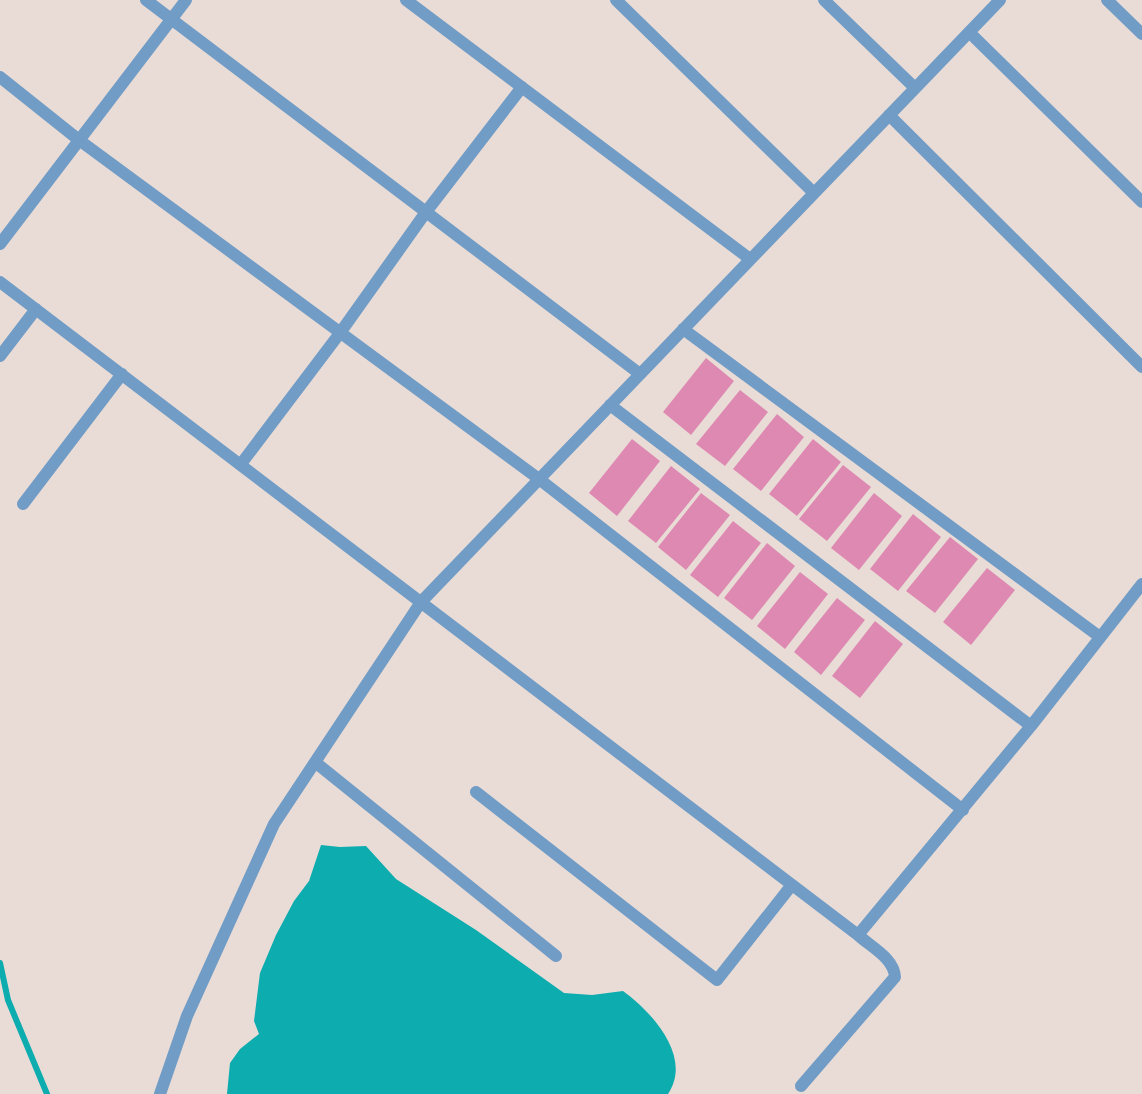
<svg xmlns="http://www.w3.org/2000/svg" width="1142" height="1094" viewBox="0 0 1142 1094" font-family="Barlow,sans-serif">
	<rect width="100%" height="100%" fill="#e9dcd6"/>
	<path fill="#0dacaf" d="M321,845l19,2 26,-1 30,33 80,51 88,63 28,2 31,-4c29,21 70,66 45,103h-441l3,-31 10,-14 19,-15 -5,-13 6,-48 16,-38 18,-34 15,-20z"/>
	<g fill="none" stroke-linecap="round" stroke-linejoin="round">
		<path stroke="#0dacaf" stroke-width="6" d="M0,963l8,37 39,94"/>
	</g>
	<path fill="#dd89b1" d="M706,358l28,23 -43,54 -28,-23z
		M740,390l28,22 -43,54 -29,-22z
		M777,414l27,23 -43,54 -28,-22z
		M632,439l28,22 -43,55 -28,-23z
		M813,439l28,23 -44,54 -28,-22z
		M843,465l28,22 -44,54 -28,-22z
		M671,466l29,23 -44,54 -28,-22z
		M701,493l29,22 -44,55 -28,-23z
		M874,493l28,23 -43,54 -28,-22z
		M913,514l28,23 -43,54 -28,-22z
		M733,521l28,22 -43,54 -28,-22z
		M950,537l28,22 -43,54 -29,-22z
		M767,543l28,23 -43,54 -28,-22z
		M987,568l28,22 -44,55 -28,-23z
		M800,572l28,22 -43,55 -28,-23z
		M837,598l28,22 -44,55 -27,-23z
		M875,621l28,23 -43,54 -28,-22z"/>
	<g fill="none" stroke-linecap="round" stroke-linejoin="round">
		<path stroke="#719cc6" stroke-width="12" d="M146,0l494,374
			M406,0l344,259
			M616,0l198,193
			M824,0l91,88
			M1107,0l35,34
			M969,32l173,170
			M0,77l79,63 460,339 424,331
			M889,115l253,252
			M0,244l186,-244
			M0,282l858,653 173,-209 111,-142
			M683,329l417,308
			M0,356l36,-47
			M610,405l421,321
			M241,464l99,-131 86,-121 96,-125
			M23,504l99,-130
			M315,762l241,194
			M476,792l241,188 74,-94
			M801,1086l94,-109c-1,-19 -24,-30 -37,-42
			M160,1094l27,-78 87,-192 147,-222 579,-602"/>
	</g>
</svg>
